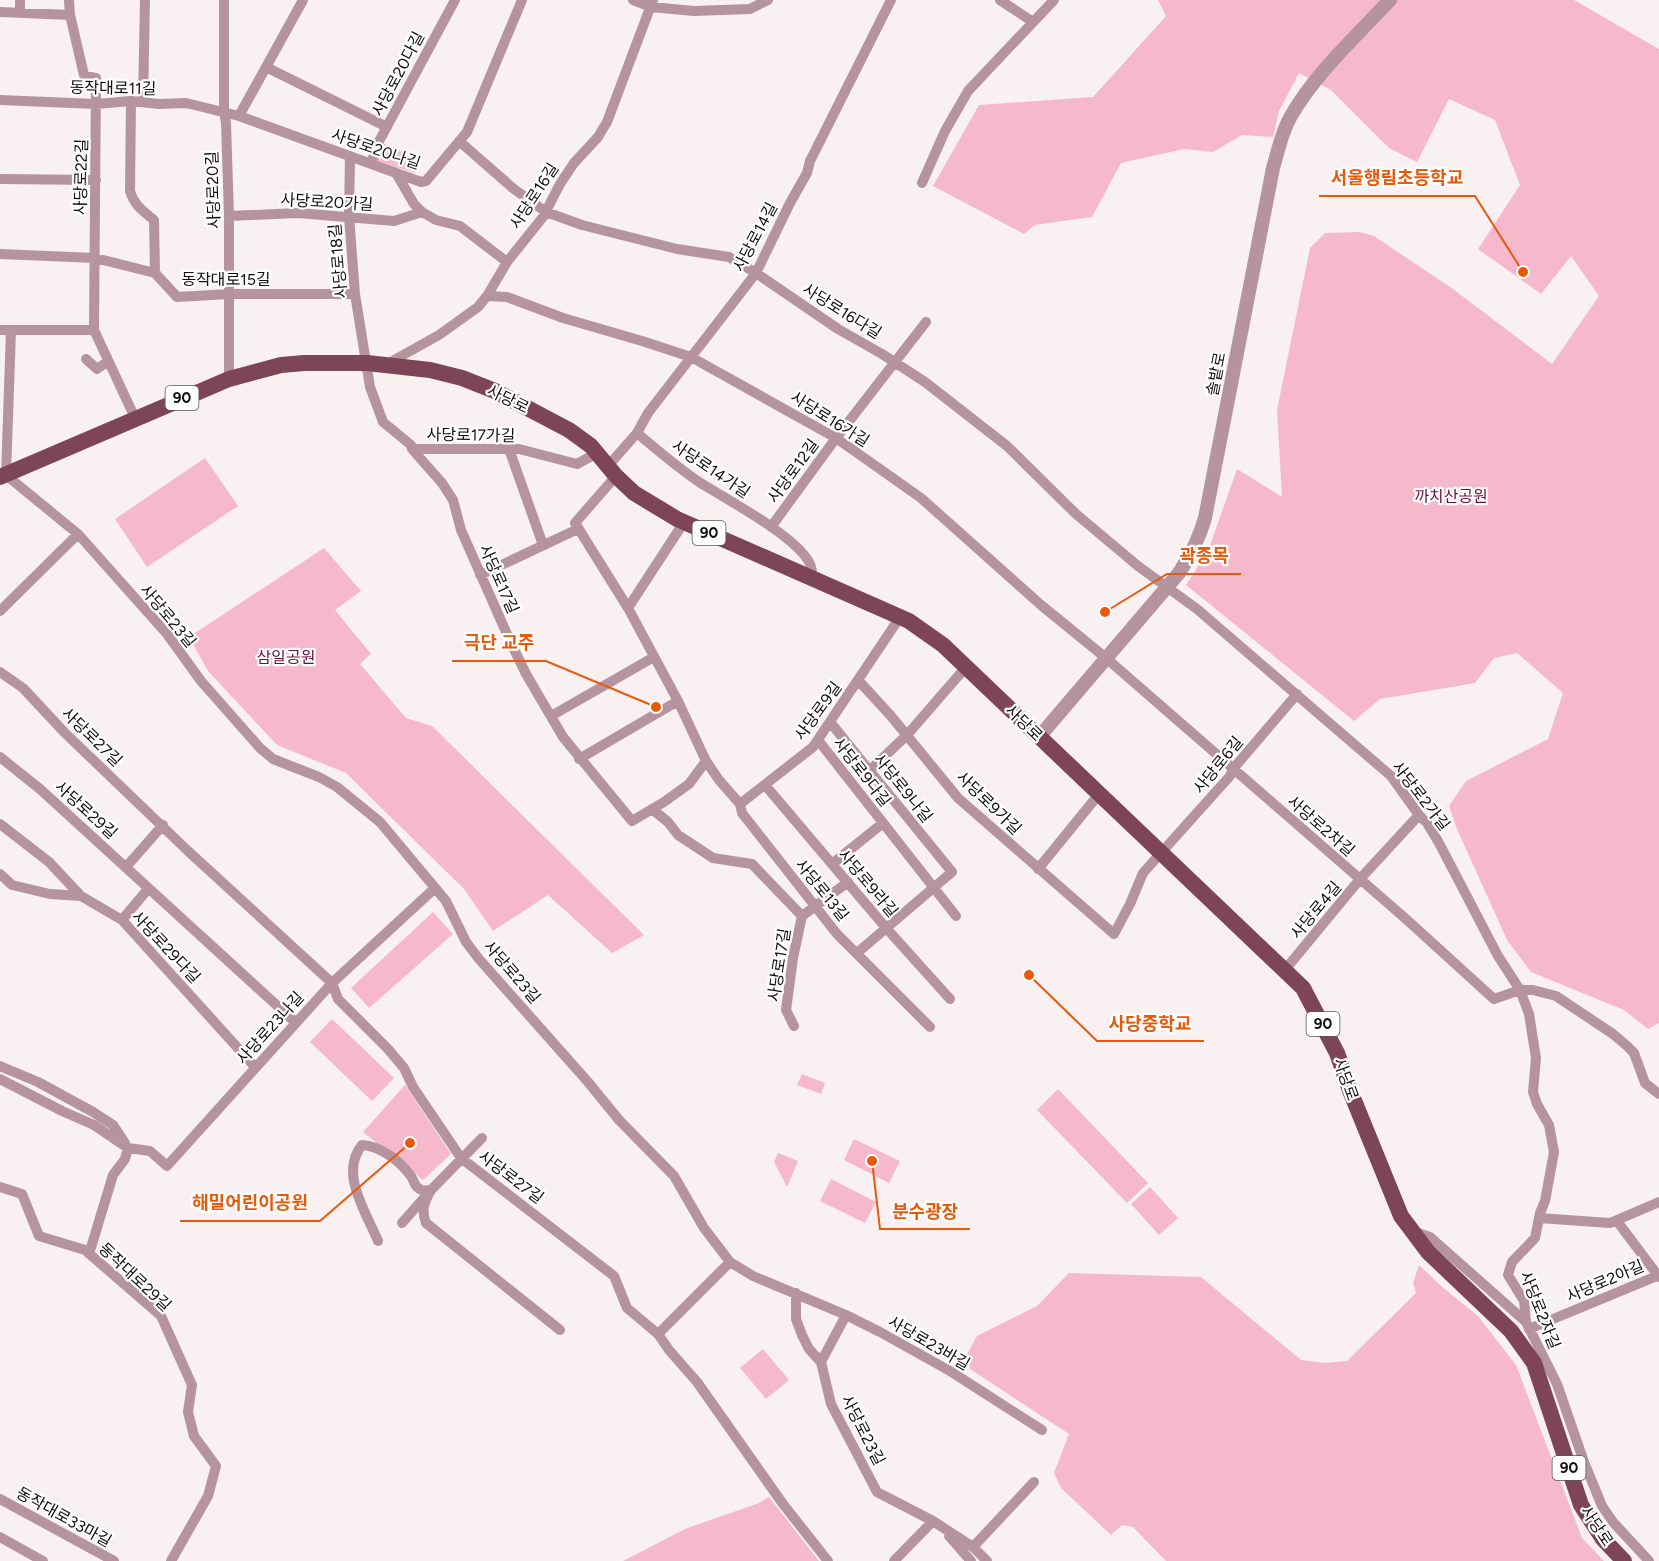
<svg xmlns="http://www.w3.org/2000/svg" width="1659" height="1561" viewBox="0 0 1659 1561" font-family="Figtree,'Noto Sans KR',sans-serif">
	<rect width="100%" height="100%" fill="#f9f0f2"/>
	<path fill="#f6b9cc" d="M1158,0h416l85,49v974l-11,6 -24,-19 -93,-38 -24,-32 -50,-111 -8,-23 17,-25 82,-42 15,-46 -46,-40 -23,5 -19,25 -95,16 -26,22 -168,-136 22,-34 29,-82 45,28 -5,-87 33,-162 15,-15 34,-1 15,4 79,53 99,75 47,-68 -28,-40 -30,38 -63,-45 42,-64 -25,-65 -46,-21 -32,63 -28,-14 -58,-58 -32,-17 -20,38 -6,26 -31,-2 -29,17 -29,-3 -63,14 -29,54 -57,8 -11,9 -91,-48 46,-81 114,-8 73,-81z
		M381,142l40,19 -6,12 -38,-12z
		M205,458l33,48 -91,61 -32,-48z
		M324,548l37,43 -26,19 36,44 -11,10 46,54 26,8 212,209 -32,18 -64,-58 -55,36 -29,-42 -118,-116 -69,-28 -69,-74 -19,-34z
		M433,912l20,22 -84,74 -18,-20z
		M332,1019l62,59 -22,23 -62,-59z
		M802,1074l23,9 -4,11 -24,-9z
		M405,1085l46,69 -28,26 -60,-48z
		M1058,1089l90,94 -21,20 -90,-93z
		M854,1139l46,22 -11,22 -45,-23z
		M778,1153l20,8 -11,26 -13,-25z
		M831,1179l45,23 -11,21 -45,-22z
		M1150,1187l28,31 -19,17 -28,-31z
		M1419,1265l22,21 37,30 38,49 66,173 22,23h-438l-33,-34 -11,-2 -11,10 -50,-47 -7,-15 15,-39 -99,-65 -4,-13 11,-20 60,-30 32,-33 132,4 100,83 24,3 22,-2 69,-68 -3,-10z
		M763,1349l26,31 -23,19 -26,-31z
		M769,1497l50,64h-196l62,-32 74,-26z"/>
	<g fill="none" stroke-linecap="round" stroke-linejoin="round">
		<path stroke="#b6949e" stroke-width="10" d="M20,0v13
			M69,0l1,15 14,60 12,3 -2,252 42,90
			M224,0v112l2,11 3,93v163
			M633,0l18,7 43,4 56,-2 18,-9
			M1000,0l33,22
			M0,12l70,3
			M266,67l121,60
			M0,100l96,4 35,-3 28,3 27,-1 53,13 182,66 5,-1 41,-49 55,-132
			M131,101l-1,90c4,14 13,20 24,29l1,53
			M143,101l2,-101
			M239,116l64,-116
			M459,141l55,48 32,23 36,13 95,24 52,8 27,16 82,56 44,25 43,28 82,64 69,68 62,52 59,43 194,167 28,39 8,8 12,20 59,113 22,34 9,24 7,44 -3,34 4,12 12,21 5,27 -9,49 -5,12 -5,25 -23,24 -4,13 16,26 2,21 31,62 27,78 18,44 11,16 36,39
			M350,156l-1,60 6,78 15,93 13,35 28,23 1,4 30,34 11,17 8,30 49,111 16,33 37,63 69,84 32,-19 25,-18 17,-23
			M371,164l6,-19 78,-145
			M396,173l18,31 8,8 14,8 24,6 47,36
			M0,179l96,1
			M922,183l23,-52 23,-40 86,-91
			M229,216l69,-3 96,8 28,-9
			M0,254l95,4 60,15 22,24 52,-3h126
			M487,296l20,1 56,21 79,23 49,16 145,81 85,60 120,107 65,53 300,261 88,80 26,-9h13l23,6 57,38 13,11 8,8 11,30 14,11
			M0,330h94
			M11,330l-5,145 72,59 89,100 34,47 59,67 13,11 46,18 18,10 43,35 66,79 20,41 13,17 109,123 31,38 55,56 30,52 26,34 23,14 93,39 34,17 70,39 92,59
			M86,359l11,10 10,-7
			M387,364l52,-29 39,-28 9,-11 20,-34 36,-45 17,-33 14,-21 24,-26 9,-15 46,-122
			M637,433c20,17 40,34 62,49 27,17 99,55 111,82 2,4 2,10 3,14
			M412,449h107l58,15 20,-11
			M509,449l34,96
			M608,466l29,-33 11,-20 108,-140 34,-70 17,-30 3,-12 81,-161
			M616,476l-41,47 53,85 50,93 28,60 13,19 21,24 2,9 95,121 93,93
			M771,527l65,-89 90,-116
			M480,575l98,-46
			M628,608l56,-86
			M0,611l78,-77
			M0,672l23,16 42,45 123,118 144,132 6,16 50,50 16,19 9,19 48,71 153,118 13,32 31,26 11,16 28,32 86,122 45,57
			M858,680l33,36 67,82 156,136 16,-30 13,-31 87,-97 3,-7 64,-75
			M551,716l103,-59
			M830,722l122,150 -95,81
			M818,740l138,176
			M0,757l40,32 255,233
			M579,759l99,-58
			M870,770l37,-35 59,-68
			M765,785l122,144 63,70
			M740,804l73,-57 87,-130
			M652,809l16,13 10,13 35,23 39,6 50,52 -9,42 -7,52 8,16
			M0,824l49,38 32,34
			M832,864l51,-41
			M126,867l37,-42
			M1038,869l61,-75
			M0,874l12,11 38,9 31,2 41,24 133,147
			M802,916l46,-34
			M122,920l26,-31
			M1284,971l76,-92 59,-64
			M0,1066l38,16 55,30 20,13 12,18
			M0,1079l62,32 32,14 34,23 22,3 17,15 165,-183 103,-95
			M0,1187l22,7 17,42 46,14 76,66 31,69 -4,27 6,24 22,30 -8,30 -37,65
			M431,1190c-7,13 -10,19 -5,33l134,107
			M1539,1218l71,5 49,-21
			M1617,1221l42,56
			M402,1223l29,-33 51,-52
			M1412,1231l18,6 96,85
			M378,1241c-12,-29 -39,-68 -16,-96 18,1 37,15 48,30 3,3 4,9 7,12 4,4 8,4 14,3
			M89,1254l24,-79 12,-16 3,-11
			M796,1293v26l6,16 7,14 12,13 10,42 46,88 56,29 40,26 14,14
			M1529,1329l130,-54
			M658,1334l72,-72
			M821,1362l25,-47
			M0,1499l114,62
			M949,1536l22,25
			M0,1537l43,24
			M973,1547l61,-65
			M894,1561l39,-40"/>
		<path stroke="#b6949e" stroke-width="14" d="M1039,737l140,-164c12,-18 20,-34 26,-55l68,-350c5,-17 9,-37 18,-52 23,-41 67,-82 99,-116"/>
		<path stroke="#7e4559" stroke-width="16" d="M0,477l229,-98 52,-14 23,-2h63l63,7 32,8 33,13 74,39 22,16 25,30 18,17 43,26 214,94 18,8 34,24 360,343 34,65 14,40 50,123 27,36 83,79 23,32 47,142 22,34 21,22"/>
	</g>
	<g text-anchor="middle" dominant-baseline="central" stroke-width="4.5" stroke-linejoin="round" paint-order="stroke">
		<g fill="#fff" stroke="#595657" stroke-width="1.5">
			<rect x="165.5" y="386" width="33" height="24" rx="4.5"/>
			<rect x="692.5" y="521" width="33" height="24" rx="4.5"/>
			<rect x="1306.5" y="1012" width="33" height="24" rx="4.5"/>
			<rect x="1552.5" y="1456" width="33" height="24" rx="4.5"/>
		</g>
		<g font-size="15" font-weight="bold" fill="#120e0f">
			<text x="182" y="398">90</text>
			<text x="709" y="533">90</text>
			<text x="1323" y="1024">90</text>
			<text x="1569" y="1468">90</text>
		</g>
		<g font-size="16" fill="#120e0f" stroke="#fff">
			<text transform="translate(398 74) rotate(-62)">사당로20다길</text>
			<text transform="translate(113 88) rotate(1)">동작대로11길</text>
			<text transform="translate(376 149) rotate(19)">사당로20나길</text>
			<text transform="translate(81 177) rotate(-89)">사당로22길</text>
			<text transform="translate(213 190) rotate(-92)">사당로20길</text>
			<text transform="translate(534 196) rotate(-57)">사당로16길</text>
			<text transform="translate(327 202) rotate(3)">사당로20가길</text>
			<text transform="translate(755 237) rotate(-62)">사당로14길</text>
			<text transform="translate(338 261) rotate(-95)">사당로18길</text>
			<text x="226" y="279">동작대로15길</text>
			<text transform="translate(842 311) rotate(32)">사당로16다길</text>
			<text transform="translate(1216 374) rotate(-79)">솔밭로</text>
			<text transform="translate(508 399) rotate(26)">사당로</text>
			<text transform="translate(830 419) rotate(32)">사당로16가길</text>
			<text transform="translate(471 435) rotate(1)">사당로17가길</text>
			<text transform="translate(711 469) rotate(34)">사당로14가길</text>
			<text transform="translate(793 471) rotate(-54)">사당로12길</text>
			<text transform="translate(499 579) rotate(66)">사당로17길</text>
			<text transform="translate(168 616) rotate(50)">사당로23길</text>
			<text transform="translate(818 711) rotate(-54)">사당로9길</text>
			<text transform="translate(1024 723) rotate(44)">사당로</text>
			<text transform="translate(92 737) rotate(44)">사당로27길</text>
			<text transform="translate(1218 765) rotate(-51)">사당로6길</text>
			<text transform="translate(862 772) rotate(52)">사당로9다길</text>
			<text transform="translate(903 788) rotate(51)">사당로9나길</text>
			<text transform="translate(1421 796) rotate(52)">사당로2가길</text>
			<text transform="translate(989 803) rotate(44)">사당로9가길</text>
			<text transform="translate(86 810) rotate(42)">사당로29길</text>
			<text transform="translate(1321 826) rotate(41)">사당로2차길</text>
			<text transform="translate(868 883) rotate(50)">사당로9라길</text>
			<text transform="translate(822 890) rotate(51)">사당로13길</text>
			<text transform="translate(1316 910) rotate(-50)">사당로4길</text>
			<text transform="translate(166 947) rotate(47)">사당로29다길</text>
			<text transform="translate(779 965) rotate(-81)">사당로17길</text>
			<text transform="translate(512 972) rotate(49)">사당로23길</text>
			<text transform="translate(270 1028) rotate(-48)">사당로23나길</text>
			<text transform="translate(1346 1079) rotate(70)">사당로</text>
			<text transform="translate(511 1177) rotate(37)">사당로27길</text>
			<text transform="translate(135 1277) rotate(43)">동작대로29길</text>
			<text transform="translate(1605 1281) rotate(-23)">사당로2아길</text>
			<text transform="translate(1540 1310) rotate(68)">사당로2자길</text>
			<text transform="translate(929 1343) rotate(30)">사당로23바길</text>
			<text transform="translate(863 1430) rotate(63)">사당로23길</text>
			<text transform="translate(64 1517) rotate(29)">동작대로33마길</text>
			<text transform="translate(1597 1526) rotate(56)">사당로</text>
		</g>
		<g font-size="16" fill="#69113a" stroke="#fff">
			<text x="1451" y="496">까치산공원</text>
			<text x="286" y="657">삼일공원</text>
		</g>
	</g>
	<path fill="none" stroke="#e8590c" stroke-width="2" d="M1523 272L1475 196H1319M1105 612L1167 574H1241M656 707L546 661H452M1029 975L1097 1041H1204M410 1143L320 1221H180M872 1161L880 1229H970"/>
	<g fill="#e8590c" stroke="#fff" stroke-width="2">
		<circle cx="1523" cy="272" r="6"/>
		<circle cx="1105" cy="612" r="6"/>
		<circle cx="656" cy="707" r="6"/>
		<circle cx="1029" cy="975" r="6"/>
		<circle cx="410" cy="1143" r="6"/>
		<circle cx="872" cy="1161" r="6"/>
	</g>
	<g font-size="18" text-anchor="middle" font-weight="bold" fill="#e8590c" stroke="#fff" stroke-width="4.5" stroke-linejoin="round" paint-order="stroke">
		<text x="1397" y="184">서울행림초등학교</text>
		<text x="1204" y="562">곽종목</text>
		<text x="499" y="649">극단 교주</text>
		<text x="1150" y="1030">사당중학교</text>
		<text x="250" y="1209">해밀어린이공원</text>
		<text x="925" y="1218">분수광장</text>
	</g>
</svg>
